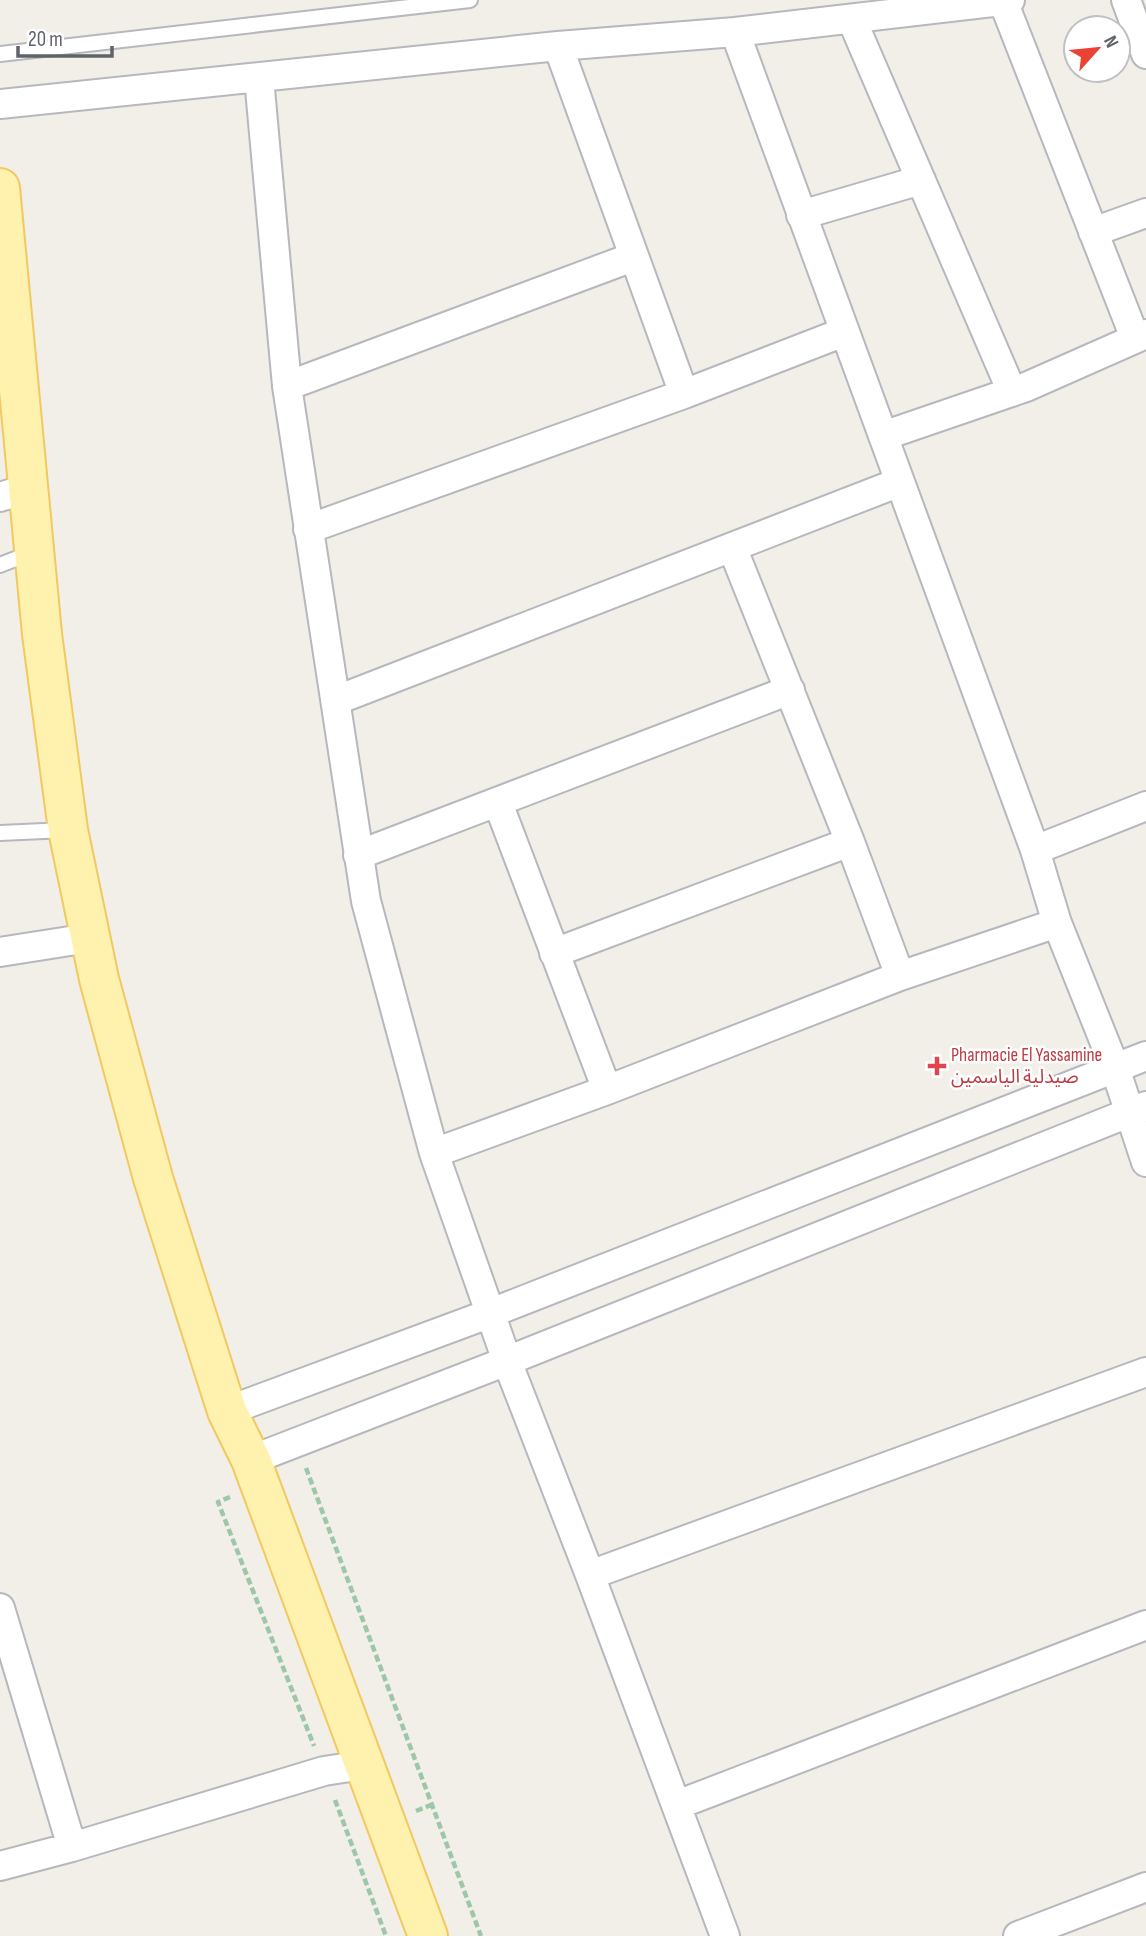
<svg xmlns="http://www.w3.org/2000/svg" width="1146" height="1936" viewBox="0 0 1146 1936" font-family="'Sofia Sans Condensed','Noto Sans Arabic',sans-serif">
	<rect width="100%" height="100%" fill="#f1efe8"/>
	<g fill="none" stroke-linecap="round" stroke-linejoin="round">
		<defs>
			<path id="service" d="M0,54l470,-54
				M0,565l33,-13
				M0,833l66,-3"/>
			<path id="minor" d="M1126,0l20,54
				M1003,1l132,337
				M852,20l160,372
				M735,32l300,818 22,73 58,145 31,94
				M558,46l126,348
				M259,78l28,308 79,515 68,252 73,208 83,214 135,361
				M0,104l558,-58 177,-14 275,-32
				M801,215l120,-35
				M1093,232l53,-19
				M287,386l346,-129
				M883,436l143,-49 120,-53
				M0,497l29,-9
				M308,529l376,-135 160,-62
				M732,547l118,295 50,134
				M337,700l563,-218
				M498,803l109,287
				M1035,850l111,-44
				M358,855l432,-165
				M0,952l89,-14
				M554,953l296,-111
				M434,1153l173,-63 293,-114 157,-53
				M227,1411l264,-98 655,-257
				M251,1460l256,-99 639,-255
				M590,1575l556,-203
				M0,1608l72,239
				M677,1805l469,-180
				M0,1866l72,-19 252,-76 39,-6
				M1018,1936l128,-49"/>
			<path id="primary" d="M0,188l42,446 26,196 31,149 54,199 74,233 24,49 177,476"/>
		</defs>
		<use href="#service" stroke="#b5b8bc" stroke-width="18"/>
		<use href="#minor" stroke="#b5b8bc" stroke-width="32"/>
		<use href="#primary" stroke="#f2c960" stroke-width="42"/>
		<path stroke="#9cc7a9" stroke-width="4.5" stroke-dasharray="7 3.5" stroke-linecap="butt" d="M306,1468l175,468
			M230,1497l-12,5 96,244
			M335,1800l51,136
			M416,1811l15,-6"/>
		<use href="#service" stroke="#fff" stroke-width="14"/>
		<use href="#minor" stroke="#fff" stroke-width="28"/>
		<use href="#primary" stroke="#fff2af" stroke-width="38"/>
	</g>
	<path fill="#e0444e" stroke="#fff" stroke-width="2.5" d="M933.5 1055.5h7v7h7v7h-7v7h-7v-7h-7v-7h7z"/>
	<g text-anchor="middle" dominant-baseline="central" stroke-width="5" stroke-linejoin="round" paint-order="stroke">
		<g font-size="19" fill="#be3a42" stroke="#fff" text-anchor="start">
			<text x="951" y="1055">Pharmacie El Yassamine<tspan x="951" dy="22">صيدلية الياسمين</tspan></text>
		</g>
	</g>
	<g transform="translate(1097 49) rotate(63)"><circle r="33" fill="#ffffff" stroke="#bfc1c3" stroke-width="2"/>
	<path d="M0-5L12 26L0 18L-12 26Z" fill="#ea4335"/>
	<text y="-10" font-size="19" font-weight="bold" text-anchor="middle" fill="#5f6368">N</text>
	</g>
	<path d="M18 46v10h94v-10" fill="none" stroke="#5f6368" stroke-width="3.5"/>
	<text x="28" y="46" font-size="21" fill="#5f6368" stroke="#ffffff" stroke-width="5" paint-order="stroke">20 m</text>
</svg>
